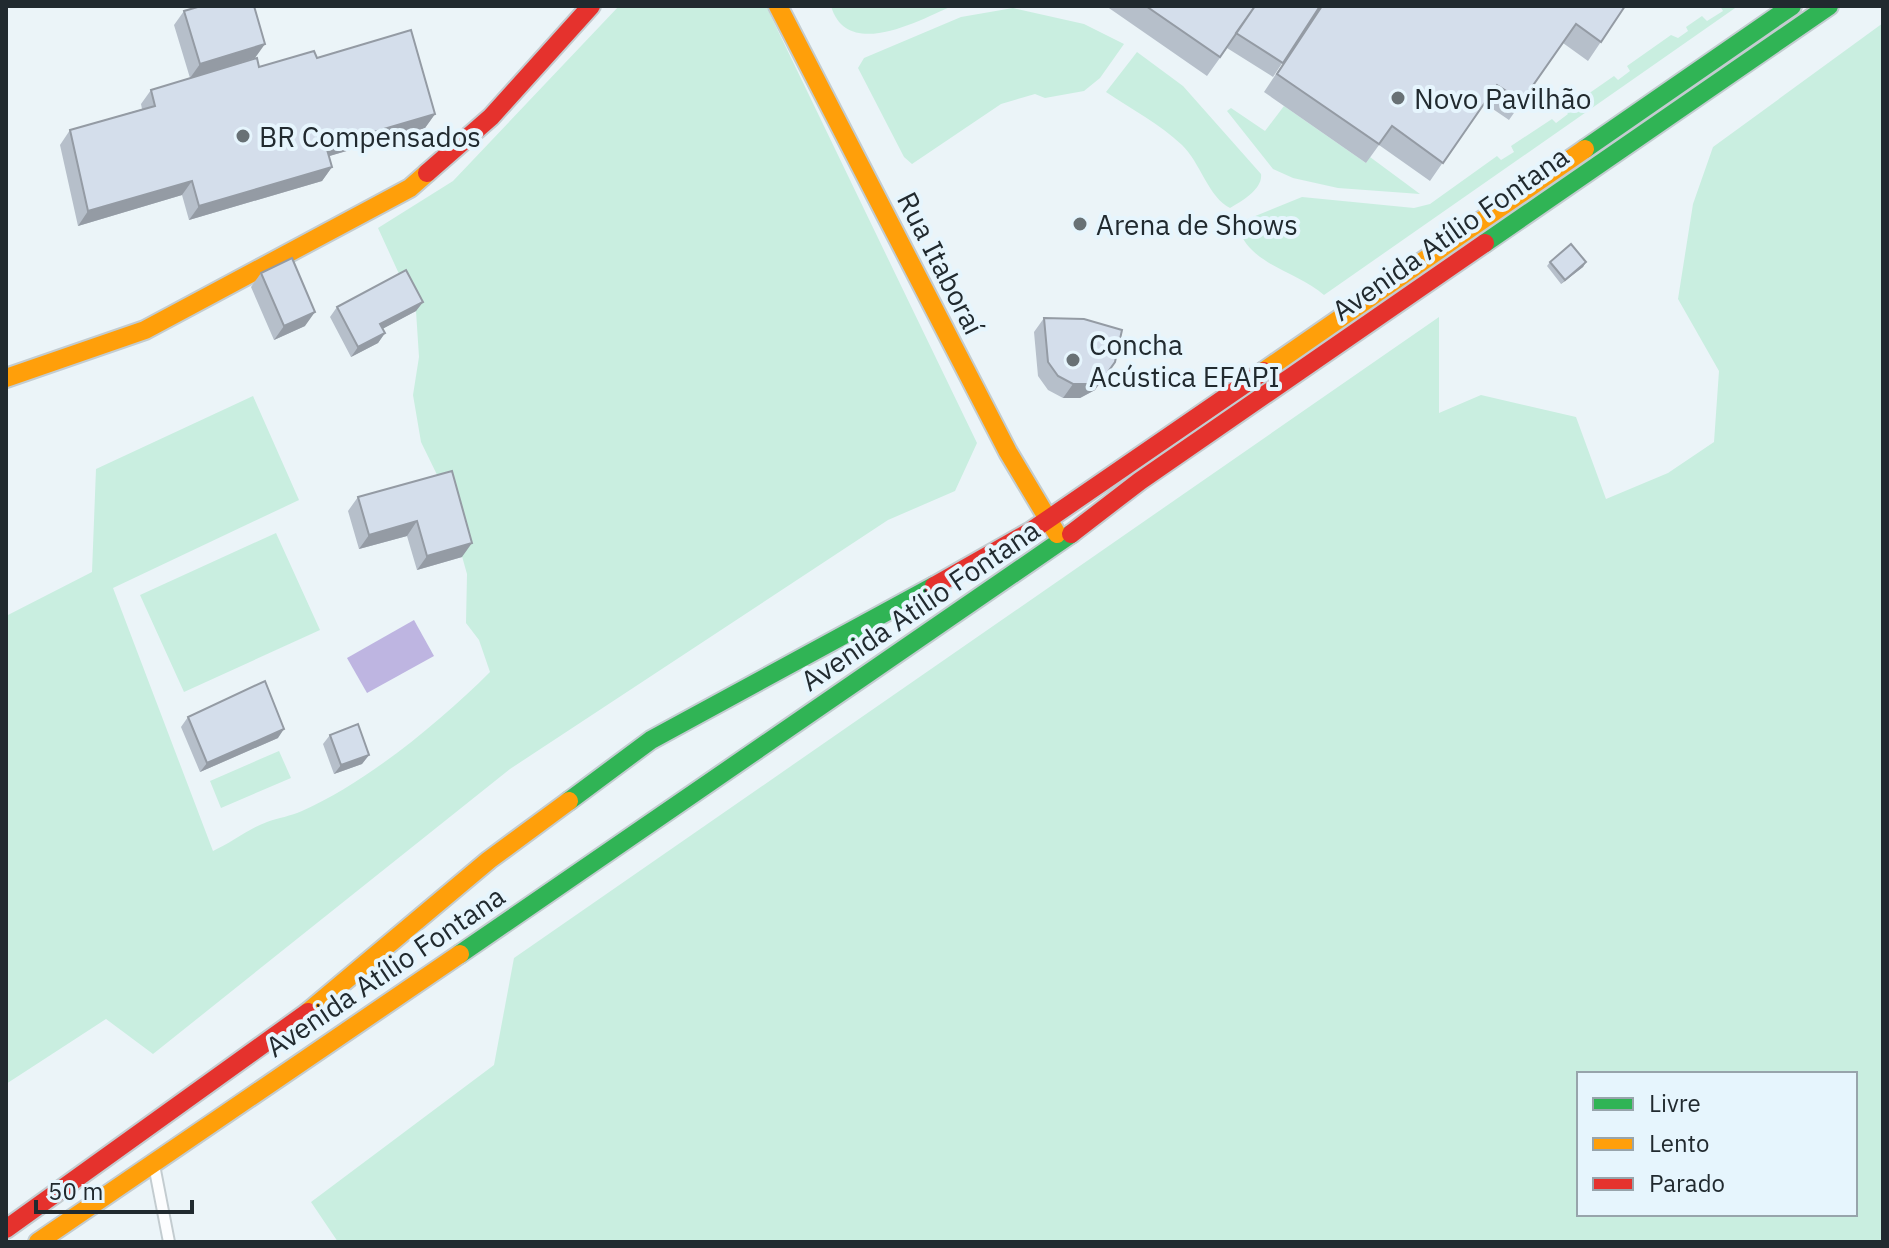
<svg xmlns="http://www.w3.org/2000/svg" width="1889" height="1248" viewBox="0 0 1889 1248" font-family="'IBM Plex Sans',sans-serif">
	<rect width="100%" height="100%" fill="#ebf4f8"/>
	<path fill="#c9eee0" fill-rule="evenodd" d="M619,6h147l211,437 -22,48 -67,29 -378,249 -357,285 -47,-35 -100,65v-468l86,-44 4,-103 157,-73 46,104 -186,88 100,263c18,-8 35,-22 54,-29 11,-4 24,-6 35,-11 65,-29 138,-89 188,-139l-11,-32 -13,-17 1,-49 -25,-89 -21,-43 -8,-47 6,-38 -3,-46 -38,-83 75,-47z
		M831,6h121c-32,14 -105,55 -121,0z
		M1720,6h18l-414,289c-27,-24 -73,-29 -86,-67l5,-7 59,-24 112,11 16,-4 67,-48 4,4 13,-8 -3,-6 41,-27 4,4 12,-9 -3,-4 49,-34 4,4 12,-9 -3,-5 44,-31 7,3 10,-7 -2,-4 16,-11 5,5 16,-10z
		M1013,8l71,16 40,20 -24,34 -16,13 -39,7 -10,-4 -34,10 -89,60 -8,-7 -46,-89 6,-10 97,-41z
		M1883,23v1219h-1545l-27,-40 183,-137 20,-107 925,-641v96l42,-18 95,22 30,82 62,-26 46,-31 5,-71 -41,-72 15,-95 20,-57zM1579,1074h276v140h-276z
		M1137,52l46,34 78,88c2,15 -19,27 -31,34 -21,-10 -30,-46 -48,-63 -22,-21 -51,-36 -76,-53z
		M1284,106l82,57 4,-6 50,37 -82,-6 -45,-10 -20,-9 -46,-58 4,-3 34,23z
		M276,533l44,97 -136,62 -44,-97z
		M279,751l12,27 -70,30 -11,-27z"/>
	<path fill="#beb5e1" d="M414,620l20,36 -67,37 -20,-35z"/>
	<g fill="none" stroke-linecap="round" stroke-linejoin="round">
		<defs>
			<path id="lane" d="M154,1165l15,77"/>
			<path id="fast" d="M1585,149l207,-143
				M1485,243l344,-237
				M569,801l82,-61 283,-154
				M460,954l611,-420"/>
			<path id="slow" d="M778,6l230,446 49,82
				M1264,371l321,-222
				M6,378l139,-48 265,-142 17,-15
				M308,1012l181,-152 80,-59
				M38,1242l422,-288"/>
			<path id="jam" d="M427,173l64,-56 100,-111
				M1071,534l69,-53 345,-238
				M934,586l97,-55 233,-160
				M6,1229l302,-217"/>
		</defs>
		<use href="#lane" stroke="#c3ccd0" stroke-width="14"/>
		<use href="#fast" stroke="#c3ccd0" stroke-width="22"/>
		<use href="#slow" stroke="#c3ccd0" stroke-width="22"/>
		<use href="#jam" stroke="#c3ccd0" stroke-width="22"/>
		<use href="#lane" stroke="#fcfdfe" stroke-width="10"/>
		<use href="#fast" stroke="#30b455" stroke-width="18"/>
		<use href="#slow" stroke="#ff9f0a" stroke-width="18"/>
		<use href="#jam" stroke="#e5322d" stroke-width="18"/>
	</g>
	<path fill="#b6bfca" d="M1106,6h214l-47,71 -46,-29 -20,28z
		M1321,6h304l-37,55 -25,-18 -54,77 -25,-17 -54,78 -51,-36 -13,18 -102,-71z
		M184,11l71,47 -65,20 -16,-53z
		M317,58l118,56 -10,14 -96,28 3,11 -10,14 -133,39 -7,-25 -104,31 -18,-81 10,-15 72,-21 -1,-5 10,-14 108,-23z
		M1550,262h36l-3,5 -22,17 -14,-18z
		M261,273l44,53 -31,14 -23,-53z
		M423,302l-7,9 -34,18 3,4 -7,10 -27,14 -21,-40 7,-10z
		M1044,318l51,72 -15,8h-17l-15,-8 -10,-14 -4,-44z
		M452,471l10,86 -45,13 -10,-34 -48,13 -11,-38 10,-14z
		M188,717l90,21 -78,34 -19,-45z
		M330,735l39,20 -7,9 -28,10 -11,-30z"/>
	<path fill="#949ba4" d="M265,44l-10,14 -65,20 10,-14z
		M435,114l-10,14 -109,32 10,-14z
		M332,167l-10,14 -133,39 10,-14z
		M192,181l-10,14 -104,31 10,-15z
		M1586,262l-3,5 -22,17 4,-4z
		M423,302l-7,9 -43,23 7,-10z
		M315,312l-10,14 -31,14 10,-14z
		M385,333l-7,10 -27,14 7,-10z
		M1115,362l-20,28 -15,8h-17l10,-14z
		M417,521l-10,15 -48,13 10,-14z
		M472,543l-10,14 -45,13 10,-14z
		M284,729l-6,9 -78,34 7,-9z
		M369,755l-7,9 -28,10 7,-9z"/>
	<path fill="#d4deeb" stroke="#949ba4" stroke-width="2" d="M201,6h53l11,38 -65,20 -16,-53z
		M1146,6h109l-35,51z
		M1255,6h65l-37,57 -47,-30z
		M1322,6h303l-24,36 -25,-18 -54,77 -25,-16 -54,78 -51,-37 -13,18 -102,-70z
		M411,30l24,84 -109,32 6,21 -133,39 -7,-25 -104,30 -18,-81 85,-24 -4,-16 106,-32 2,9 55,-16 3,7z
		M1571,244l15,18 -21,18 -15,-18z
		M292,258l23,54 -31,14 -23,-53z
		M406,270l17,32 -43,22 5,9 -27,14 -21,-40z
		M1044,318l40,1 38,11 -7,32 -10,14 -15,8h-17l-15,-8 -10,-14z
		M452,471l20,72 -45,13 -10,-35 -48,14 -11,-38z
		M265,681l19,48 -77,34 -19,-46z
		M358,724l11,31 -28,10 -11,-30z"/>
	<g fill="#687175" stroke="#e6f5fd" stroke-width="3">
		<circle cx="1398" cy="98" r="8"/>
		<circle cx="243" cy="136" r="8"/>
		<circle cx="1080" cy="224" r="8"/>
		<circle cx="1073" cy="360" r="8"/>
	</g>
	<g text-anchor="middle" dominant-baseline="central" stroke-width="8" stroke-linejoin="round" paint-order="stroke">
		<g font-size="28" fill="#212a2f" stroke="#e6f5fd" text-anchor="start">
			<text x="1414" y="98">Novo Pavilhão</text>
			<text x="259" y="136">BR Compensados</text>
			<text x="1096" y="224">Arena de Shows</text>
			<text x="1089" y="344">Concha<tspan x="1089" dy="32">Acústica EFAPI</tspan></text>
		</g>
		<g font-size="28" fill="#212a2f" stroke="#e6f5fd">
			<text transform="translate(1450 233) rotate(-35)">Avenida Atílio Fontana</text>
			<text transform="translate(941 263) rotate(63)">Rua Itaboraí</text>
			<text transform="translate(920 605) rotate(-34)">Avenida Atílio Fontana</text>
			<text transform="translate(385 971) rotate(-34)">Avenida Atílio Fontana</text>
		</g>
	</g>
	<rect width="1889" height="1248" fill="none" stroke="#212a2f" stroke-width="16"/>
	<rect x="1577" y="1072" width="280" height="144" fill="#e6f5fd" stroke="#97a4ab" stroke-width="2"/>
	<rect x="1593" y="1098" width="40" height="12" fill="#30b455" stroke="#97a4ab" stroke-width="2"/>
	<text x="1649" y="1112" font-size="24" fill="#212a2f">Livre</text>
	<rect x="1593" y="1138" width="40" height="12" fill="#ff9f0a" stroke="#97a4ab" stroke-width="2"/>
	<text x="1649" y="1152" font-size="24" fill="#212a2f">Lento</text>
	<rect x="1593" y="1178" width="40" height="12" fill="#e5322d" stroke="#97a4ab" stroke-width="2"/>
	<text x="1649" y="1192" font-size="24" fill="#212a2f">Parado</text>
	<path d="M36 1200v12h156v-12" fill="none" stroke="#212a2f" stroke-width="4"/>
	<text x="48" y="1200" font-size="24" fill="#212a2f" stroke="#e6f5fd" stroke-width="6" paint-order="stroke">50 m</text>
</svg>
